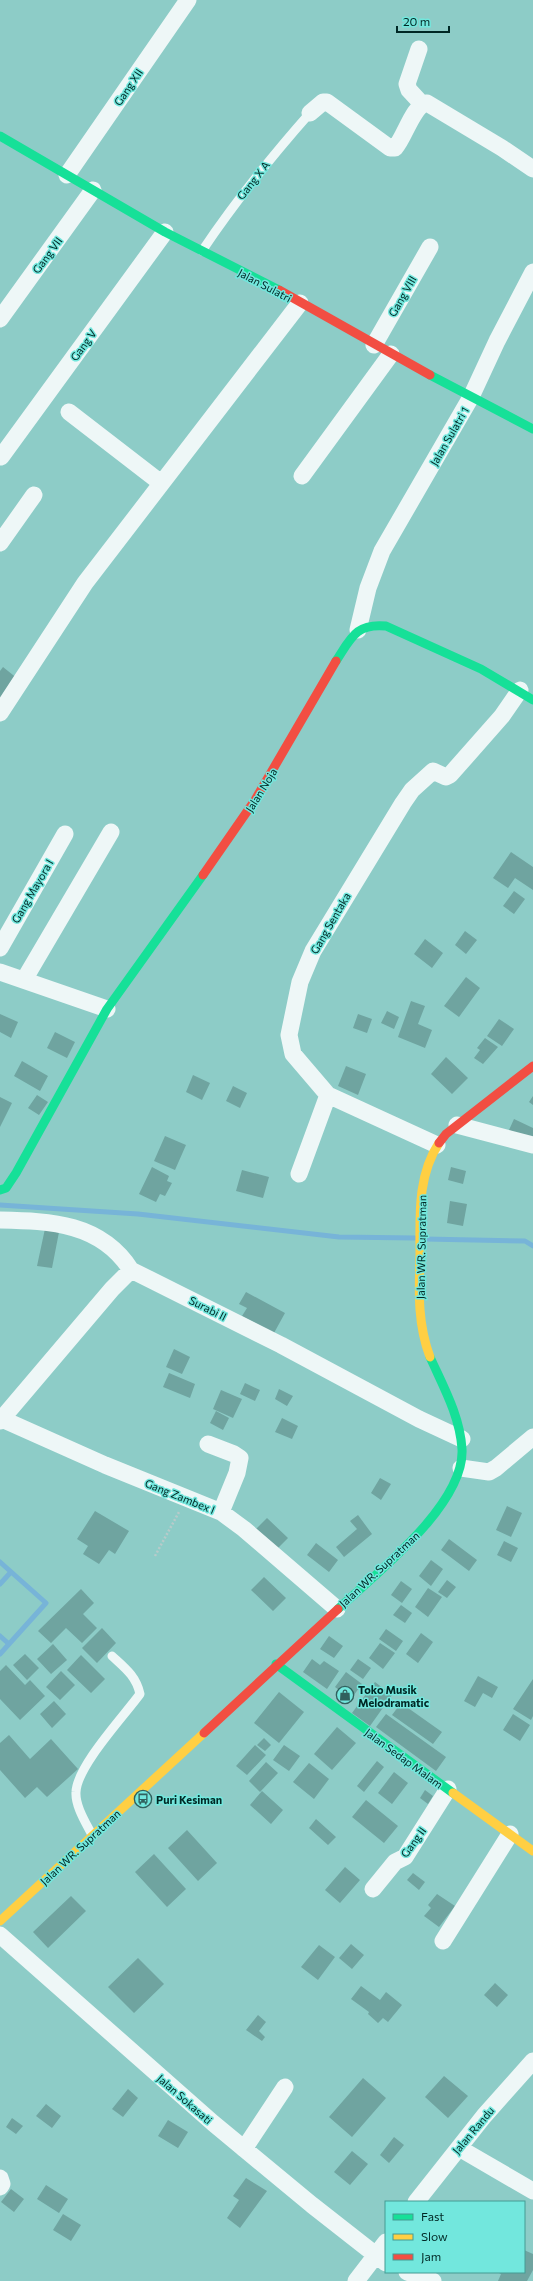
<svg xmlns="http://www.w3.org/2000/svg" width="533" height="2281" viewBox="0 0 533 2281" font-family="Commissioner,sans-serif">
	<rect width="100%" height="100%" fill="#8dccc7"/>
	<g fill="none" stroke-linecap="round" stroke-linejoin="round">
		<path stroke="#77b4d8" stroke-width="5" d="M0,1205l138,9 201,23 76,1
			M425,1239l100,2 8,5
			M0,1562l46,41 -46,51
			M0,1584l11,-12
			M0,1636l9,8"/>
	</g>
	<path fill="#6fa4a0" d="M3,667l15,12 -18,24v-32z
		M511,852l22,15v23l-18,-12 -7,10 -15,-10z
		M514,891l11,8 -11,15 -11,-8z
		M465,931l12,9 -11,14 -11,-9z
		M425,939l18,14 -11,15 -18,-14z
		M466,977l14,11 -21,29 -15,-11z
		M411,1001l14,5 -7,18 14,6 -7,18 -27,-11z
		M387,1011l12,6 -5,12 -13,-6z
		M0,1014l18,8 -7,16 -11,-6z
		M358,1014l14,5 -5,14 -14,-5z
		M499,1019l15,10 -12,17 -15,-10z
		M55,1032l20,10 -8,16 -20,-10z
		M485,1038l13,9 -15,17 -9,-6 6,-8 -3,-2z
		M446,1057l22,21 -16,16 -21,-20z
		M22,1061l26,15 -8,15 -26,-15z
		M346,1066l20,8 -8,21 -20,-9z
		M193,1075l17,8 -8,17 -16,-8z
		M233,1086l14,7 -7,15 -14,-7z
		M37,1095l11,7 -9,13 -11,-7z
		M533,1096v9l-4,-3z
		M0,1097l12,6 -12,24z
		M514,1119l19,9v13l-24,-11z
		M165,1136l21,9 -11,25 -21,-9z
		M152,1167l17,9 -2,5 5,2 -7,13 -5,-2 -4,8 -17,-8z
		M451,1167l15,4 -3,13 -15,-4z
		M242,1170l27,7 -6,21 -27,-7z
		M450,1201l17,3 -4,22 -16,-3z
		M46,1224l14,3 -8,41 -15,-2z
		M246,1292l39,21 -11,20 -32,-17 5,-8 -8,-4z
		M174,1349l16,8 -8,17 -16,-7z
		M169,1373l26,11 -5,14 -27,-11z
		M245,1383l15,7 -5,11 -15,-7z
		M279,1389l14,7 -6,10 -12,-7z
		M221,1390l21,9 -9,19 -20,-9z
		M216,1411l13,7 -6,12 -13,-7z
		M282,1418l16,8 -6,13 -17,-7z
		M380,1478l11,6 -10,16 -10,-7z
		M507,1506l15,7 -11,24 -15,-7z
		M95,1511l34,20 -14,23 -6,-4 -10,14 -16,-10 5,-8 -11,-7z
		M358,1515l14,19 -28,23 -8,-10 21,-18 -7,-8z
		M267,1518l21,20 -13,13 -21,-20z
		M449,1539l28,21 -8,11 -28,-21z
		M504,1541l14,7 -7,14 -14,-7z
		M316,1543l22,17 -9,12 -22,-17z
		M431,1560l12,9 -12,17 -12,-10z
		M264,1577l22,21 -13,13 -22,-21z
		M447,1580l9,7 -9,11 -9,-6z
		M401,1581l11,8 -10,14 -11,-8z
		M428,1588l14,9 -14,20 -13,-10z
		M81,1589l13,14 -11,11 14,14 -15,15 -16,-15 -15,15 -13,-12z
		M401,1605l11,8 -7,10 -12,-8z
		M102,1628l14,15 -19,20 -15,-15z
		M386,1629l17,12 -7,10 -17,-12z
		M421,1633l12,9 -15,21 -12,-9z
		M329,1636l14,10 -9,12 -14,-9z
		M380,1643l15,10 -12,16 -14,-11z
		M53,1644l14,16 -16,14 -14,-15z
		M25,1654l14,14 -12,12 -14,-15z
		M81,1655l24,24 -14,14 -24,-23z
		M312,1659l8,6 4,-4 15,10 -12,18 -24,-17z
		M358,1659l13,9 -8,11 -13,-9z
		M6,1665l19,20 5,-5 15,16 -25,24 -20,-21v-28z
		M61,1671l14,14 -15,15 -14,-13z
		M346,1672l16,12 -11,15 -16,-12z
		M478,1676l20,11 -6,11 -9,-5 -8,14 -11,-6z
		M533,1679v37l-2,4 -18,-11z
		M375,1682l17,13 -22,31 -18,-13z
		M279,1692l25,20 -25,31 -25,-20z
		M54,1701l12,13 -14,14 -12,-14z
		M401,1703l41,29 -9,12 -41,-29z
		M386,1714l60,43 -10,14 -60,-44z
		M513,1714l17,11 -10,16 -17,-11z
		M337,1727l19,16 -24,27 -18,-16z
		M9,1735l21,24 21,-20 27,30 -31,28 -10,-10 -12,11 -25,-28v-27z
		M264,1738l7,7 -6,6 -8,-6z
		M255,1745l11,10 -19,20 -11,-9z
		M284,1745l16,11 -11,15 -16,-11z
		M377,1761l7,6 -20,25 -7,-6z
		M266,1762l12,11 -18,19 -11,-11z
		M309,1763l20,16 -15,20 -21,-17z
		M394,1772l14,11 -16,21 -14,-11z
		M425,1790l8,6 -5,8 -8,-6z
		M262,1791l21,19 -12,14 -21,-19z
		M366,1800l32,26 -14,17 -32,-26z
		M316,1819l20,18 -8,8 -19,-17z
		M187,1830l30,33 -19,18 -30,-33z
		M154,1854l32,35 -19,18 -32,-35z
		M345,1867l15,13 -20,23 -15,-13z
		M413,1873l12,9 -6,8 -12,-10z
		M437,1894l18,12 -16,21 -15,-11 7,-8 -3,-3z
		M71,1896l15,15 -38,37 -15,-16z
		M351,1944l13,11 -12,14 -13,-11z
		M319,1945l16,12 -17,23 -17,-13z
		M138,1958l26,26 -30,29 -26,-26z
		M495,1983l13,12 -11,12 -13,-12z
		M361,1986l19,14 6,-8 16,13 -14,17 -5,-4 -5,5 -10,-9 1,-2 -18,-13z
		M258,2015l8,7 -7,9 6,6 -3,4 -16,-11z
		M444,2076l24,20 -20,22 -23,-21z
		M363,2078l23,20 -34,39 -23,-20z
		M128,2089l10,9 -15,19 -11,-8z
		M46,2104l15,12 -9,12 -16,-12z
		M12,2118l11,8 -7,8 -10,-7z
		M168,2120l20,12 -10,16 -20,-12z
		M394,2137l10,8 -15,18 -9,-8z
		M352,2151l16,13 -18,21 -16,-13z
		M246,2178l21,13 -27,37 -13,-10 12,-18 -6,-4z
		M46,2185l22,14 -9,14 -22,-14z
		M11,2189l13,10 -10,13 -13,-10z
		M63,2214l18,11 -10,16 -18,-11z
		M524,2250l9,4v16l-6,11h-29l3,-7 -4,-2h27z"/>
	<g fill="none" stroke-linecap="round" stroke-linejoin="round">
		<path stroke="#b8cbca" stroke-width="2.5" stroke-dasharray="2 2" stroke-linecap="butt" d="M155,1556l24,-44"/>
		<path stroke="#eef7f7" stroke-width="9" d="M202,251c33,-49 69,-94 108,-138
			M92,1835c-6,-12 -17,-29 -16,-43 1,-26 48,-76 64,-98 -4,-18 -15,-26 -28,-38"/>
		<path stroke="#eef7f7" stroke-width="17" d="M419,49l-12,35 2,6 13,14
			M310,113l13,-11h4l63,46h5c10,-11 18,-43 32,-45l75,45 31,21
			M67,175l121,-175
			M0,319l93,-129
			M374,345l56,-98
			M69,412l92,71
			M1,457l164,-225
			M302,476l89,-122
			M0,543l34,-48
			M358,630l10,-42 14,-37 89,-154 26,-56 36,-69
			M0,713l85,-130 215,-280
			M0,948l65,-114
			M0,972l107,37
			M24,980l87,-148
			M457,1125l76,20
			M437,1145l-109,-50 -35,-41 -4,-19 11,-53 13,-31 90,-148 9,-13 21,-19 13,6 4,-2 52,-59 18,-26
			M299,1174l29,-79
			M0,1220c51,1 101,3 131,50
			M131,1270l150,75 138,74 43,20
			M2,1419l103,46 116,47 23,17 93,80
			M0,1421l112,-132 19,-19
			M208,1444l26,10 6,4 -3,15 -16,39
			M461,1468l28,4 7,-4 37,-31
			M373,1889l22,-27 10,-5 43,-68
			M0,1935l213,188 99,82 74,58
			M443,1941l67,-107
			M459,2148l74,43
			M244,2149l41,-62
			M0,2178l2,6 -2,3
			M416,2202l68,-86 49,-55
			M407,2272l26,9
			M356,2281l30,-39"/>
		<path stroke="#16e098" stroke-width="9" d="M0,136l165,96 114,58
			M430,375l103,54
			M336,661c15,-23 20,-38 50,-35l95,43 52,31
			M0,1190l6,-2 10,-15 91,-164 96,-134
			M338,1609c38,-35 127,-105 124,-160 -2,-33 -19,-63 -32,-92
			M276,1664l177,129"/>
		<path stroke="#ffcf43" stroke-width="9" d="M430,1357c-13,-34 -11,-68 -10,-103 0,-37 -3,-78 19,-111
			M453,1793l80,58
			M0,1921l204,-188"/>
		<path stroke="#f24e42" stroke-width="9" d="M279,290l151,85
			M203,875l52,-75 81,-139
			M439,1143l7,-9 87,-68
			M204,1733l134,-124"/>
	</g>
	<defs>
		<symbol id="shop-ring" viewBox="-11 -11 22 22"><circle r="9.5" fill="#72e7dd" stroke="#31615e" stroke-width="1.5"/><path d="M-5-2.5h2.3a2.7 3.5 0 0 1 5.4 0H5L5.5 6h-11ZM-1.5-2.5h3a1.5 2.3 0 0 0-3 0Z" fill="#31615e"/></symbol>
		<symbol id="bus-ring" viewBox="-11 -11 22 22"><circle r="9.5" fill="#72e7dd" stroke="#31615e" stroke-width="1.5"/><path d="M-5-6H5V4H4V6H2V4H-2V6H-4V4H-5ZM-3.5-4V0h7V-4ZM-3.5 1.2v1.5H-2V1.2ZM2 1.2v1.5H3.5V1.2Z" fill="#31615e"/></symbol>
	</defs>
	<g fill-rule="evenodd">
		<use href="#shop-ring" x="335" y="1685" width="20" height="20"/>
		<use href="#bus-ring" x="133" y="1789" width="20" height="20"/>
	</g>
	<g text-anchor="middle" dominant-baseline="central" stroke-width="3" stroke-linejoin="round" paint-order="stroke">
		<g font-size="11" fill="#002825" stroke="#72e7dd">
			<text transform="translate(128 87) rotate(-56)">Gang XII</text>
			<text transform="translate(253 180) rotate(-52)">Gang X A</text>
			<text transform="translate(47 255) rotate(-54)">Gang VII</text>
			<text transform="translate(265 285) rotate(28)">Jalan Sulatri</text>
			<text transform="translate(402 296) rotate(-60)">Gang VIII</text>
			<text transform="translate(83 345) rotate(-54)">Gang V</text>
			<text transform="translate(449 436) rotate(-60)">Jalan Sulatri 1</text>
			<text transform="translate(261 790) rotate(-58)">Jalan Noja</text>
			<text transform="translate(32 891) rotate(-60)">Gang Mayora I</text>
			<text transform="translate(330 923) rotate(-60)">Gang Sentaka</text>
			<text transform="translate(421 1247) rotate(-89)">Jalan WR. Supratman</text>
			<text transform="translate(208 1308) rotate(27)">Surabi II</text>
			<text transform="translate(180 1496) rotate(22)">Gang Zambex I</text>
			<text transform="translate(379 1569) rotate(-43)">Jalan WR. Supratman</text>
			<text transform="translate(404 1758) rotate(36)">Jalan Sedap Malam</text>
			<text transform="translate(413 1842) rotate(-54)">Gang II</text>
			<text transform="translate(80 1847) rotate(-43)">Jalan WR. Supratman</text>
			<text transform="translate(185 2099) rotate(41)">Jalan Sokasati</text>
			<text transform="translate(473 2130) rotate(-50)">Jalan Randu</text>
		</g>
		<g font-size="11" font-weight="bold" fill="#002825" stroke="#72e7dd" text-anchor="start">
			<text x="358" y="1689">Toko Musik<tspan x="358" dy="13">Melodramatic</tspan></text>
			<text x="156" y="1799">Puri Kesiman</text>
		</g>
	</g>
	<rect x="385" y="2201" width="140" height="72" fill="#72e7dd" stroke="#449b93"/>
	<rect x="393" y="2214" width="20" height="6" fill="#16e098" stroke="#449b93"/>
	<text x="421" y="2221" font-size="12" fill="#002825">Fast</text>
	<rect x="393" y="2234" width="20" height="6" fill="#ffcf43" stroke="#449b93"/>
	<text x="421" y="2241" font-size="12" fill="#002825">Slow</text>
	<rect x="393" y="2254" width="20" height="6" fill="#f24e42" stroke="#449b93"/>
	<text x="421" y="2261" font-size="12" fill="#002825">Jam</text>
	<path d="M397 26v6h52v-6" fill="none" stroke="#002825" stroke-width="2"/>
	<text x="403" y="26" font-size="12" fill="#002825" stroke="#72e7dd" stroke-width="3" paint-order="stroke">20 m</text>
</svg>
